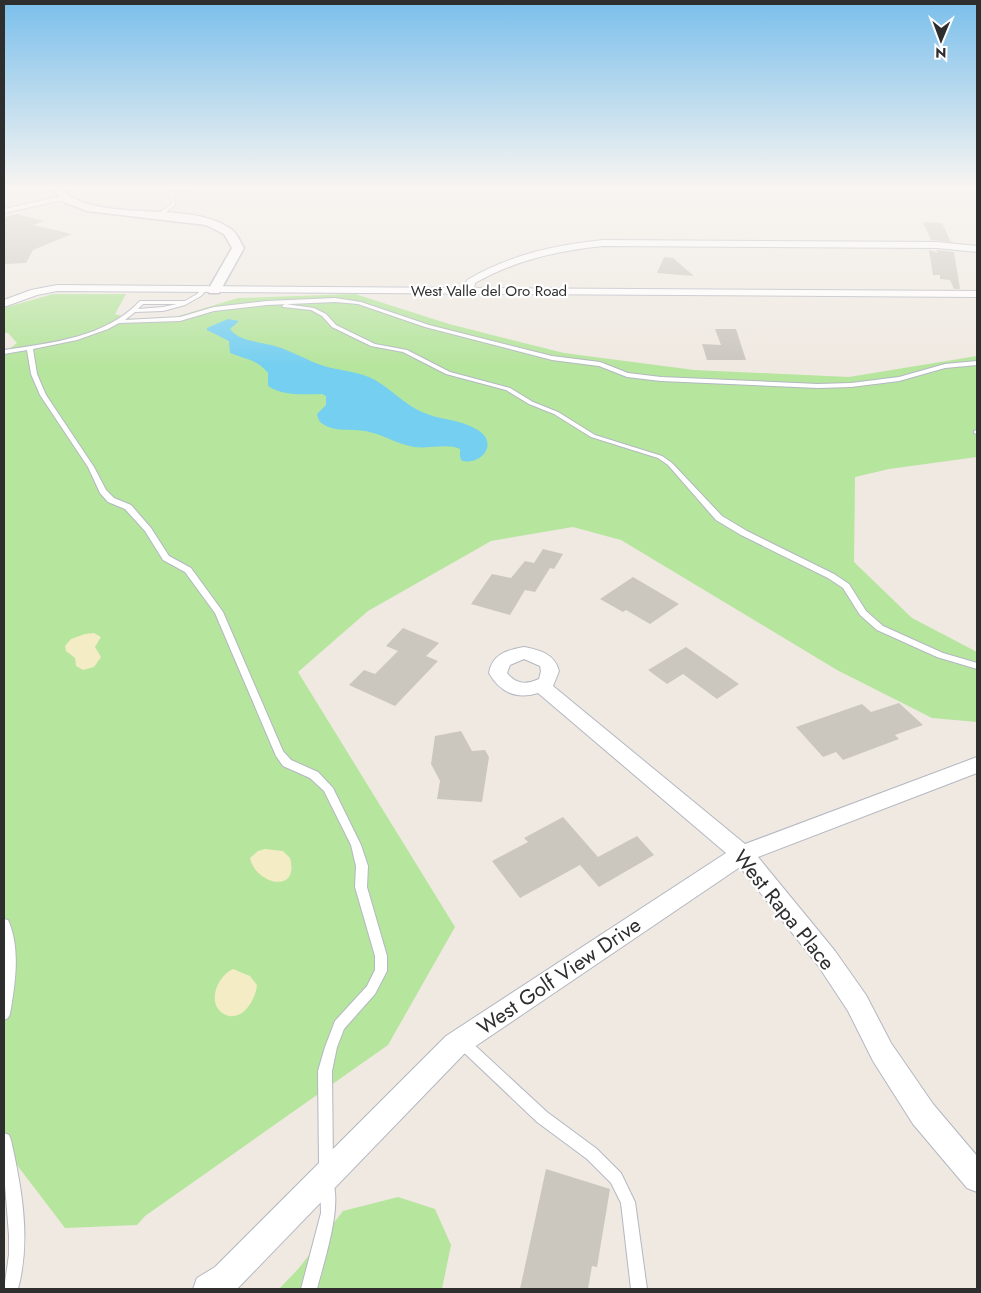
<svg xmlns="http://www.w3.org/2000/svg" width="981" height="1293" viewBox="0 0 981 1293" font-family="Jost,sans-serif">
	<rect width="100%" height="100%" fill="#efe9e1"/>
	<path fill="#b6e59e" d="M53,294h73l-11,20 17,5 40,-1 66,-20 117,-4 94,30 115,29 130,17 155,7 128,-21v101l-88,12 -34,8 -1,85 58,56 65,34v70l-45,-4 -95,-48 -216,-130 -48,-13 -82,14 -123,70 -70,61 157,255 -67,118 -243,171 -8,9 -72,3 -61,-80v-795l13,-10 -9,-10h-4v-25z
		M398,1197l37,12 16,36 -9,44h-163l20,-21 44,-57z"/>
	<path fill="#f3ecc5" d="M85,634l9,-1 7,4 -6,10 6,10 -7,10 -11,3 -7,-4 -1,-8 -9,-7 -1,-5 6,-7z
		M265,849l18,2 7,7c10,37 -35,26 -40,0l8,-7z
		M233,969l17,7 7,9c-1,14 -15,39 -33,29 -18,-10 -7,-38 9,-45z"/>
	<path fill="#75cff0" d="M228,319l11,2 -9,8c8,13 35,13 48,18 16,5 30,14 46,19 16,5 35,5 51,14 16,9 29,24 47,32 17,8 37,7 54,17 23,12 8,36 -14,32l-2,-4v-8c-11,-6 -32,0 -46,-2 -17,-3 -32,-13 -49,-16 -13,-2 -31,1 -42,-7 -4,-2 -5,-6 -6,-10l9,-9v-9l-4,-2c-18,0 -37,3 -54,-8v-13c-13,-15 -21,-13 -38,-20l-1,-12 -22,-11v-2z"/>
	<path fill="#cbc7bf" d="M17,214l27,7 -11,4 39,9 -39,16 -7,13 -22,1v-46z
		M923,222l19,1 9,19 -20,-2z
		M929,250l9,3 -2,-3 18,2 6,37h-6l-4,-9 -10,-1v-4h-7z
		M664,257l9,1 21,18 -37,-3z
		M715,329h21l10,31h-39l-5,-16 19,1z
		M543,549l20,5 -9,15 -4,-1 -15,24 -10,-2 -15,25 -39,-11 21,-30 19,4 14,-17 9,2z
		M633,577l46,27 -29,20 -24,-14 -3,2 -23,-13z
		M403,628l36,15 -13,13 12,5 -43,45 -46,-21 15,-15 11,4 23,-23 -12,-5z
		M686,647l53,37 -22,15 -34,-25 -16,10 -19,-14z
		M899,703l24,22 -28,10 4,4 -56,21 -7,-8 -13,5 -27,-30 66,-23 9,8z
		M461,731l11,20 13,-1 4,7 -7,45 -45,-3 3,-18 -9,-17 4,-28z
		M563,817l35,40 39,-21 17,19 -55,32 -19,-22 -60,33 -28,-37 36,-19 -4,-4z
		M546,1169l64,20 -13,78 -5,-1 -4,23h-68z"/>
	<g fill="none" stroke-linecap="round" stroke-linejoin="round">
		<defs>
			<path id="service" d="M181,188l3,1 -11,8 2,8 -15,12h-4v-2l16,-11 -2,-8z
				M204,287l3,2 -6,7 -16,9 -22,6 -28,1 -10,8 55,-3 34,-10 53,-6 68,-3 26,4 68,23 123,31 48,6 28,11 33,4 157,7 33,-1 48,-6 46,-13 32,-3v4l-32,3 -46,13 -48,6 -33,1 -157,-7 -34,-4 -28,-11 -47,-6 -127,-33 -67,-23 -23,-2 -68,3 -53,6 -34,10 -61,2 -11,6 -31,11 -44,9 4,25 9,21 48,72 12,23 8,8 17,7 20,23 18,28 22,12 32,44 60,139 8,9 27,12 15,16 28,57 7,21 -1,21 20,69v15l-12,23 -31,35 -7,18 -5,24 1,95 -2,5 -5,2 -5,-2 -2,-5 -1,-95 7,-24 10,-26 32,-35 8,-16v-14l-20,-69 1,-21 -5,-21 -27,-54 -14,-13 -27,-12 -7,-10 -61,-143 -30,-41 -22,-12 -18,-29 -20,-22 -17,-7 -8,-9 -12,-26 -48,-72 -9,-21 -4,-24 -23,4v-4c47,-7 101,-12 136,-49h45l12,-7zM143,304h34l-14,3 -25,2z
				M285,304l29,4 12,6 10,11 39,19 32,6 43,22 60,16 23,14 25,10 37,23 67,21 10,7 50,53 25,15 87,43 15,10 17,27 17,15 60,27 34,10v6l-40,-12 -60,-27 -17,-15 -17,-27 -15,-10 -87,-43 -25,-15 -48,-55 -10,-7 -67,-21 -37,-23 -25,-10 -23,-14 -60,-16 -43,-22 -32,-6 -39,-19 -10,-11 -11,-6 -28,-3 -1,-1z
				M977,430v4l-3,-1v-2z
				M4,919l4,1c13,28 7,65 2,94l-2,4 -4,2z
				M463,1037l5,2 79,73 50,37 24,24 14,29 12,87h-16l-10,-86 -10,-20 -24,-24 -50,-37 -79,-75 -1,-4 1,-4z
				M4,1133l5,2 2,5c11,49 20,100 7,149h-14l5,-34v-20l-5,-62z
				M327,1177l5,2c11,27 -8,82 -15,110h-16l20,-76 -1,-29 2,-5z"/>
			<path id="minor" d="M65,195l4,2 -1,2 -64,14v-4z
				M603,240l334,2 40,4v6l-40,-4 -334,-2c-47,5 -87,14 -128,37l-1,5 503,3v6l-920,-6 -20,4 -33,12v-7l27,-10 26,-5 407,3 3,-8c43,-25 87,-35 136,-40z
				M524,647c16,3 31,7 35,24l-6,15 192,158 232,-87v16l-219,84 77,94 31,44 25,48 42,61 44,52v36l-10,-4 -54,-64 -40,-63 -25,-50 -29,-44 -79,-100 -276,187 -227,235h-44l4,-11 18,-11 231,-231 280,-183 -188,-160c-22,7 -38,-1 -49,-20 3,-19 18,-23 35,-26zM524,659l16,7 1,5 -2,8c-13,6 -23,5 -32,-6l3,-8z"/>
			<path id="tertiary" d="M49,185h10c5,4 9,11 14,13 45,23 118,3 158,31 6,4 9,13 13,19l-25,45h-10l-1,-3 24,-42 -8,-14 -18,-9 -119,-14 -23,-9z"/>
		</defs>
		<use href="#service" stroke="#b4b7c1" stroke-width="2"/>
		<use href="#minor" stroke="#b4b7c1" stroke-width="2"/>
		<use href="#tertiary" stroke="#b4b7c1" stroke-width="3"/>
		<use href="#service" fill="#fff" fill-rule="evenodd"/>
		<use href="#minor" fill="#fff" fill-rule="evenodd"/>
		<use href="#tertiary" fill="#fff" fill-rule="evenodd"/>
	</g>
	<linearGradient id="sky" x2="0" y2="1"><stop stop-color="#7abfeb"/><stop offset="0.51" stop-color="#f8f5f2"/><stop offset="1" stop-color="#f8f5f2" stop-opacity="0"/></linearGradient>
	<rect width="981" height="366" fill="url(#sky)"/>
	<g text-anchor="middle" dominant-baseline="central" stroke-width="4.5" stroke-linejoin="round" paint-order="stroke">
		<g font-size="15" fill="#2e2e2e" stroke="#fff">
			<text x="489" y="291">West Valle del Oro Road</text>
		</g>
		<g font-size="21" fill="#2e2e2e" stroke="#fff">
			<text transform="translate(784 910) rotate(51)">West Rapa Place</text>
			<text transform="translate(559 976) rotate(-34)">West Golf View Drive</text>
		</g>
	</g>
	<rect width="981" height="1293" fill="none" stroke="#2e2e2e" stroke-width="10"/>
	<g transform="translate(941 40) rotate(181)" stroke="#ffffff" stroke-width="4" paint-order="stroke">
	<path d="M0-4L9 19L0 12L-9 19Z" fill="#2e2e2e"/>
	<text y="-8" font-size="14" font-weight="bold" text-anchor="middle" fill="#2e2e2e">N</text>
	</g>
</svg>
